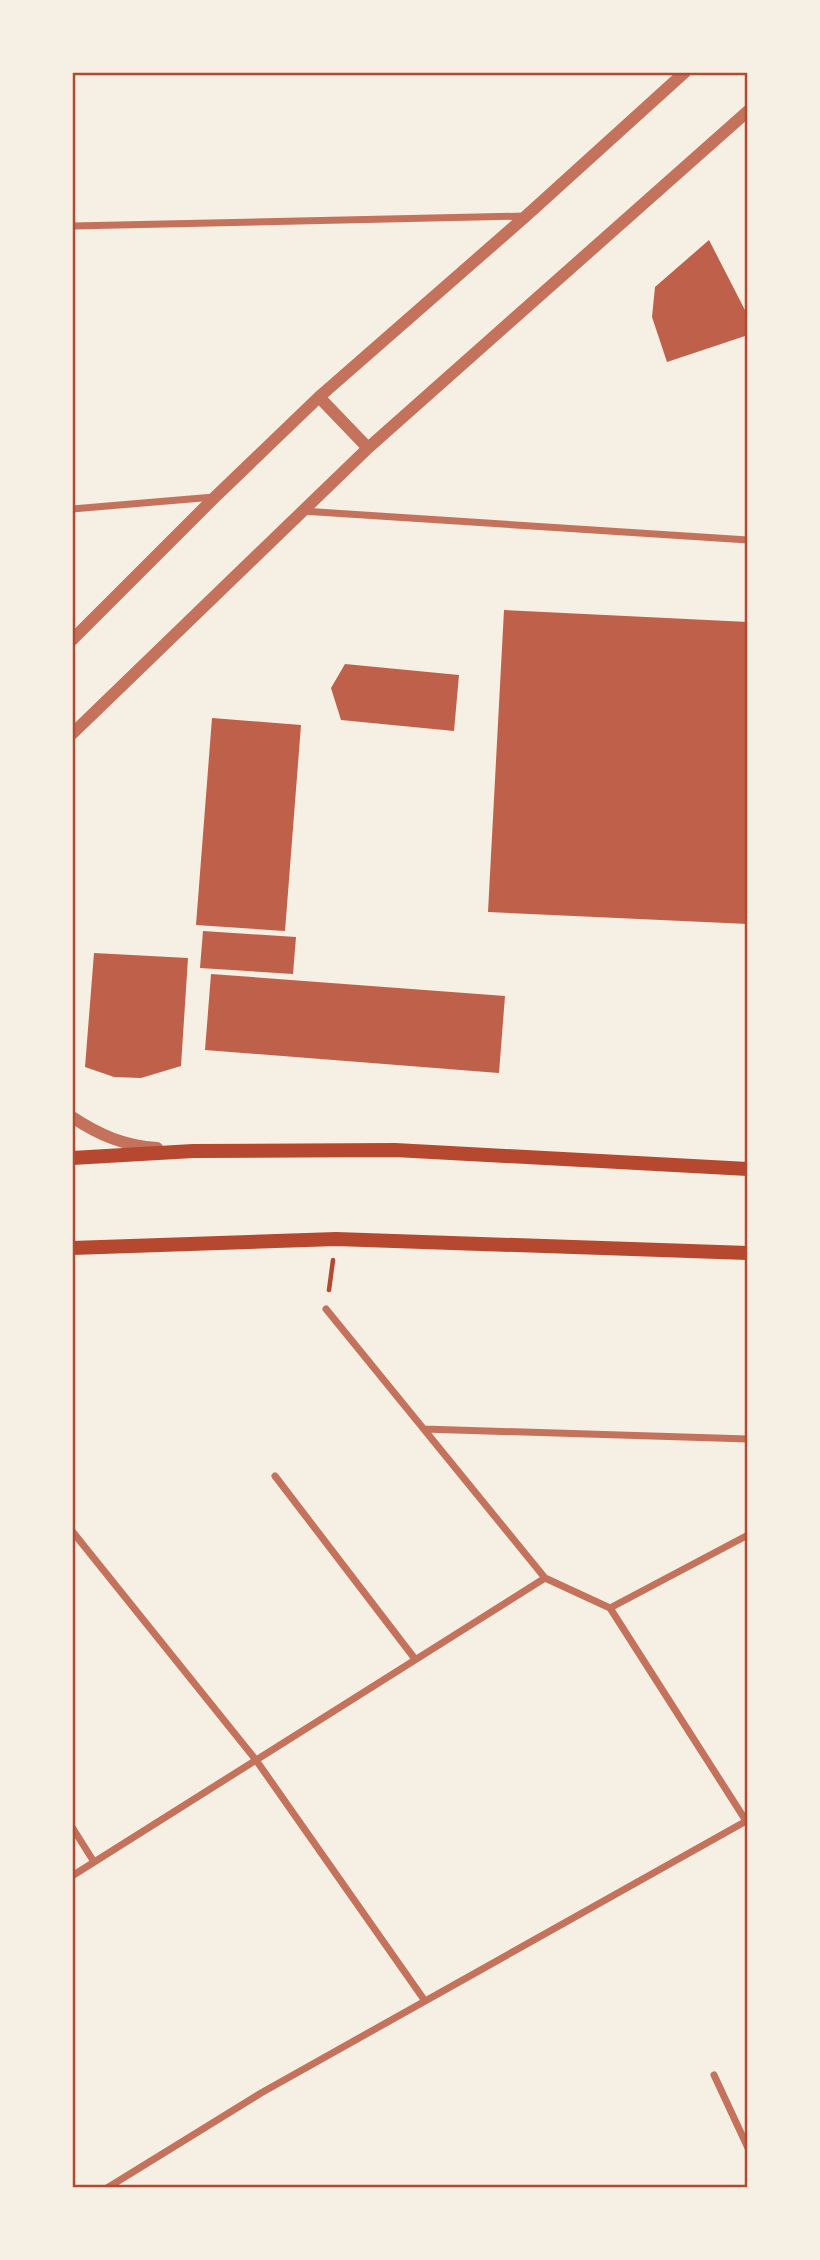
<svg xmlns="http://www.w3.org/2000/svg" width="820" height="2260" viewBox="0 0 820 2260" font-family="'Space Grotesk',sans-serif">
	<rect width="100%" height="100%" fill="#f6efe4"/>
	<path fill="#bf614a" d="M709,240l39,76v19l-81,27 -15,-45 3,-30z
		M504,610l244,12v302l-260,-12z
		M345,664l114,11 -5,56 -113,-11 -10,-32z
		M212,718l89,7 -16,206 -89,-6z
		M203,931l93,6 -3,37 -93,-6z
		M94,953l94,5 -7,108 -40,12 -27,-1 -29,-10z
		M211,974l294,22 -6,77 -294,-23z"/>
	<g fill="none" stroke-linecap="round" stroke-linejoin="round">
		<path stroke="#b5482f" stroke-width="4.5" d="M329,1290l4,-30"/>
		<path stroke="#c5725c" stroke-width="7" d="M72,226l454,-10
			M72,509l142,-12
			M302,511l446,29
			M326,1309l219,269 65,30 138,216
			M424,1429l324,10
			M275,1476l140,183
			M72,1531l184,229 169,241
			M610,1608l138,-73
			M72,1827l22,35
			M72,1876l473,-298
			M714,2075l34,73
			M107,2188l154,-95 487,-273"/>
		<path stroke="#c5725c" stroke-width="12" d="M319,397l49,51
			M72,640l143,-143 104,-100 207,-181 159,-144
			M72,734l296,-286 380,-337
			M72,1117c27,18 53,29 85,31"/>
		<path stroke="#b5482f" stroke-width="14" d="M72,1158l121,-7 202,-1 353,19
			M72,1248l264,-9 412,14"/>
	</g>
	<rect width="820" height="2260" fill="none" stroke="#f6efe4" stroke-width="147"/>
	<rect x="74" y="74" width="672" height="2112" fill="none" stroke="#b5482f" stroke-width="2.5"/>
</svg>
